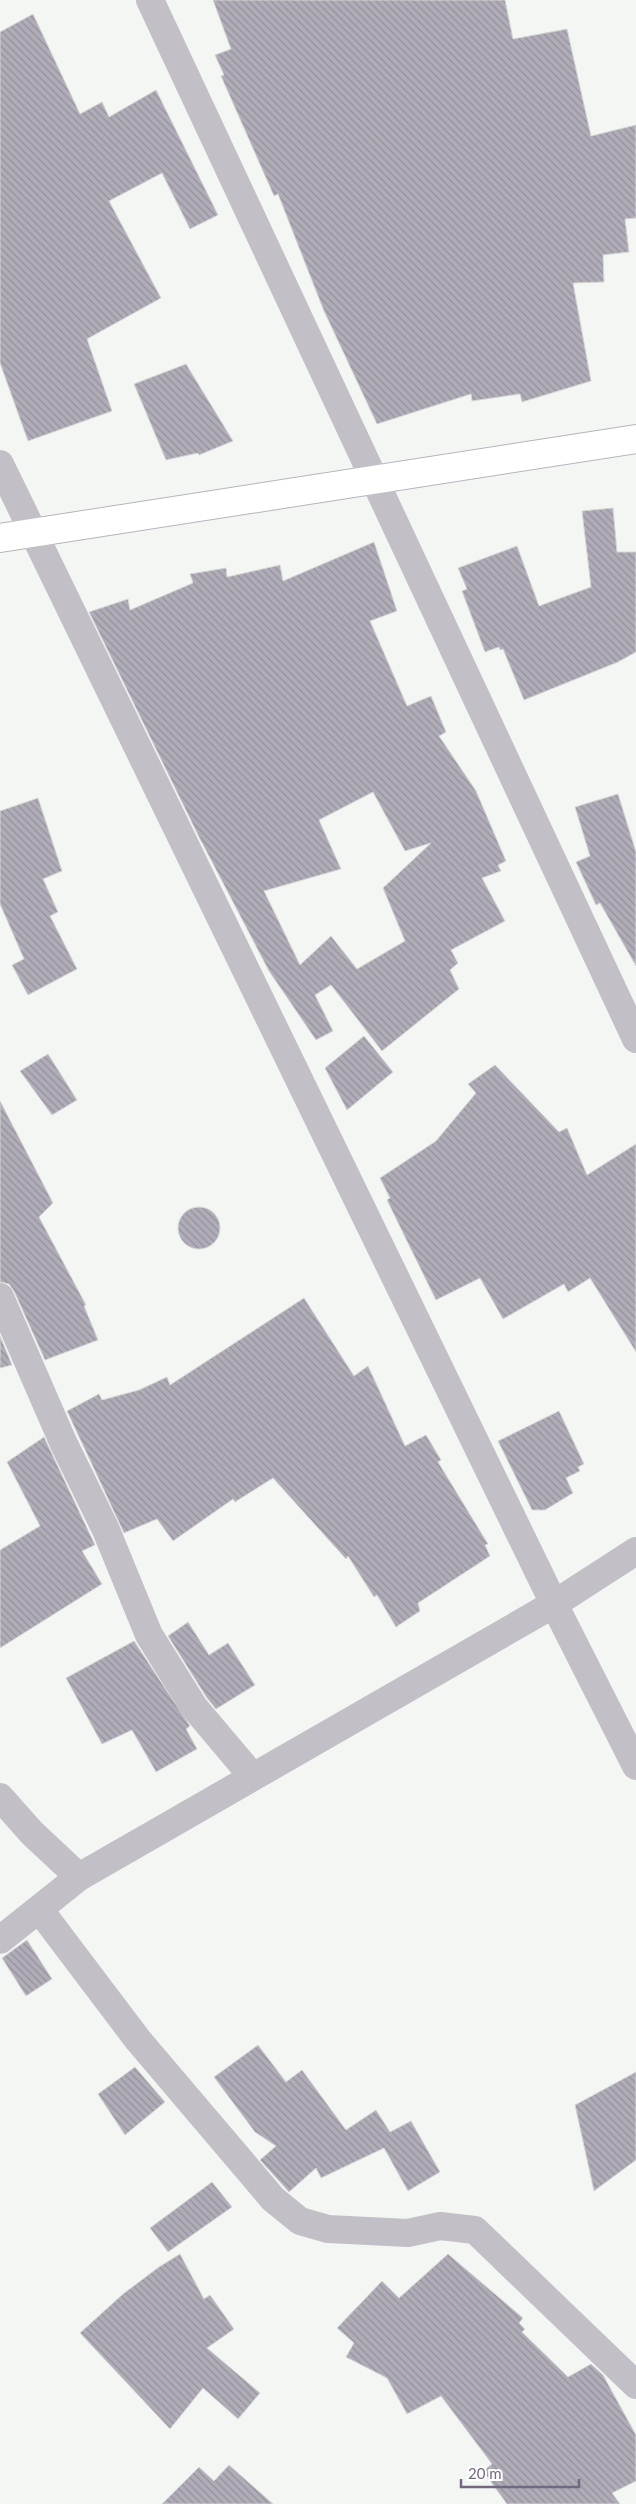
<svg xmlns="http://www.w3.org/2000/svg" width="636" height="2504" viewBox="0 0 636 2504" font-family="Lato,sans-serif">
	<defs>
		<pattern id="building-back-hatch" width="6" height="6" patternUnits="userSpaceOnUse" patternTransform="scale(1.25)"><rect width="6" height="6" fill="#b0adb8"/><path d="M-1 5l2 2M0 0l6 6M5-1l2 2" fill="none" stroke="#94919b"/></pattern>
	</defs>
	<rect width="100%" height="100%" fill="#f3f6f3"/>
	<path fill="url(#building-back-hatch)" stroke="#d6d7d5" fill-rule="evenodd" d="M213,0h292l8,39 54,-10 24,107 45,-11v93l-11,1 4,33 -26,3 1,27 -31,1 18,98 -69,21 -2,-8 -48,7 -1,-7 -94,30 -53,-113 -46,-117 -4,2 -53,-120 3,-1 -9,-20 16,-6z
		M33,14l47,100 22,-12 7,15 47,-27 62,125 -28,14 -28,-56 -53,28 52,97 -74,41 25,72 -84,30 -28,-78v-331z
		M186,364l47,77 -34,14 -1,-2 -32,7 -32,-76z
		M613,508l4,44h19v100l-18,10 -94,38 -21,-51 -3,1 -1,-3 -14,5 -23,-61 5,-2 -9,-21 59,-22 22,60 52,-19 -9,-76z
		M374,542l23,69 -27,10 37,85 24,-10 15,36 -7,4 37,55 30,70 -8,4 3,6 -19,7 23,43 -54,29 7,13 -8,7 9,19 -77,62 -51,-66 -16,10 18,36 -17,9 -47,-69 -70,-134 -110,-225 39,-13 2,11 63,-27 -3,-9 36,-6 1,9 53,-12 3,16zM373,792l32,59 26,-8 -48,45 22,53 -48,28 -26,-33 -31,29 -36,-74 77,-22 -22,-49z
		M618,794l18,58v114l-36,-63 -4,2 -20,-43 14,-6 -15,-49z
		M38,798l24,73 -19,8 15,33 -8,4 27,53 -49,26 -16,-30 12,-6 -24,-55v-93z
		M364,1036l29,36 -46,38 -22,-42z
		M48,1054l29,46 -25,15 -32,-44z
		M495,1065l64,67 8,-4 20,47 49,-31v208l-46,-74 -22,14 -4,-8 -61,35 -23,-41 -44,22 -31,-63 -18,-37 3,-2 -10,-20 56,-37 40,-48 -8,-9z
		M0,1101l53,102 -14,14 47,88 -2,1 14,34 -53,20 -31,-69 -5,-7 -9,-2z
		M178 1228a21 21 0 1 1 42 0a21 21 0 1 1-42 0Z
		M304,1298l50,78 14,-10 37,80 21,-11 15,25 -3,2 50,82 -3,1 5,11 -72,47 2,8 -24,16 -19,-32 -3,2 -26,-41 -2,3 -73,-81 -38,24 -2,-3 -60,42 -16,-22 -33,14 -57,-122 32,-17 3,6 37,-10 28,-13 3,8z
		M0,1336l12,29 -12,3z
		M559,1411l25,53 -6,3 2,4 -14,7 7,15 -28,17h-13l-34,-69z
		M44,1437l51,108 -13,6 20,33 -102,64v-98l40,-24 -33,-64z
		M188,1622l21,33 19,-12 27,42 -39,24 -9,-11 -39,-62z
		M134,1641l56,85 -4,3 11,20 -41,23 -24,-42 -30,14 -36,-66z
		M27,1940l25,39 -26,17 -24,-38z
		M258,2045l28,37 16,-12 44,60 30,-20 14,22 21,-11 29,51 -32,19 -24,-43 -63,30 -5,-10 -27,24 -29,-32 16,-14 -21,-14 -41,-55z
		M135,2067l30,35 -40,33 -27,-41z
		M636,2072v88l-42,31 -19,-86z
		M212,2182l20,25 -64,45 -18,-24z
		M180,2254l24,45 6,-4 24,34 -27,19 53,45 -22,26 -35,-31 -33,41 -90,-96 43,-39 36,-27z
		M448,2254l75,64 -4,5 6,6 -3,3 46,45 23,-13 12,11 33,60v46l-24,12 8,11h-113l-24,-33 9,-7 -51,-68 -34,18 -20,-36 -41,-21 8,-14 -17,-15 45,-47 17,17z
		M229,2465l44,39h-111l37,-37 15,14z"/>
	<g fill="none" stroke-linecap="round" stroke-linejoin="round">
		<defs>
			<path id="secondary" d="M0,538l636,-99"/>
		</defs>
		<use href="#secondary" stroke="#b7b4bc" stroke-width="30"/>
		<path stroke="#c2bfc6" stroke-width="28" d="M150,0l486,1039
			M0,464l554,1140 82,162
			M0,1297l63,145 43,88 43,105 45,72 59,70
			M0,1797l32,36 47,44
			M39,1909l99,131 135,159 27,22 28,8 80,4 32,-7 35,4 161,155
			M0,1940l79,-63 475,-273 82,-53"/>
		<use href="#secondary" stroke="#fff" stroke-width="28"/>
	</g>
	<path d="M461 2479v8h118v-8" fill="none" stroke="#726881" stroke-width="2.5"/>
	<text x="468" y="2479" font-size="15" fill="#726881" stroke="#ffffff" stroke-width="4" paint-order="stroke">20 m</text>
</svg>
